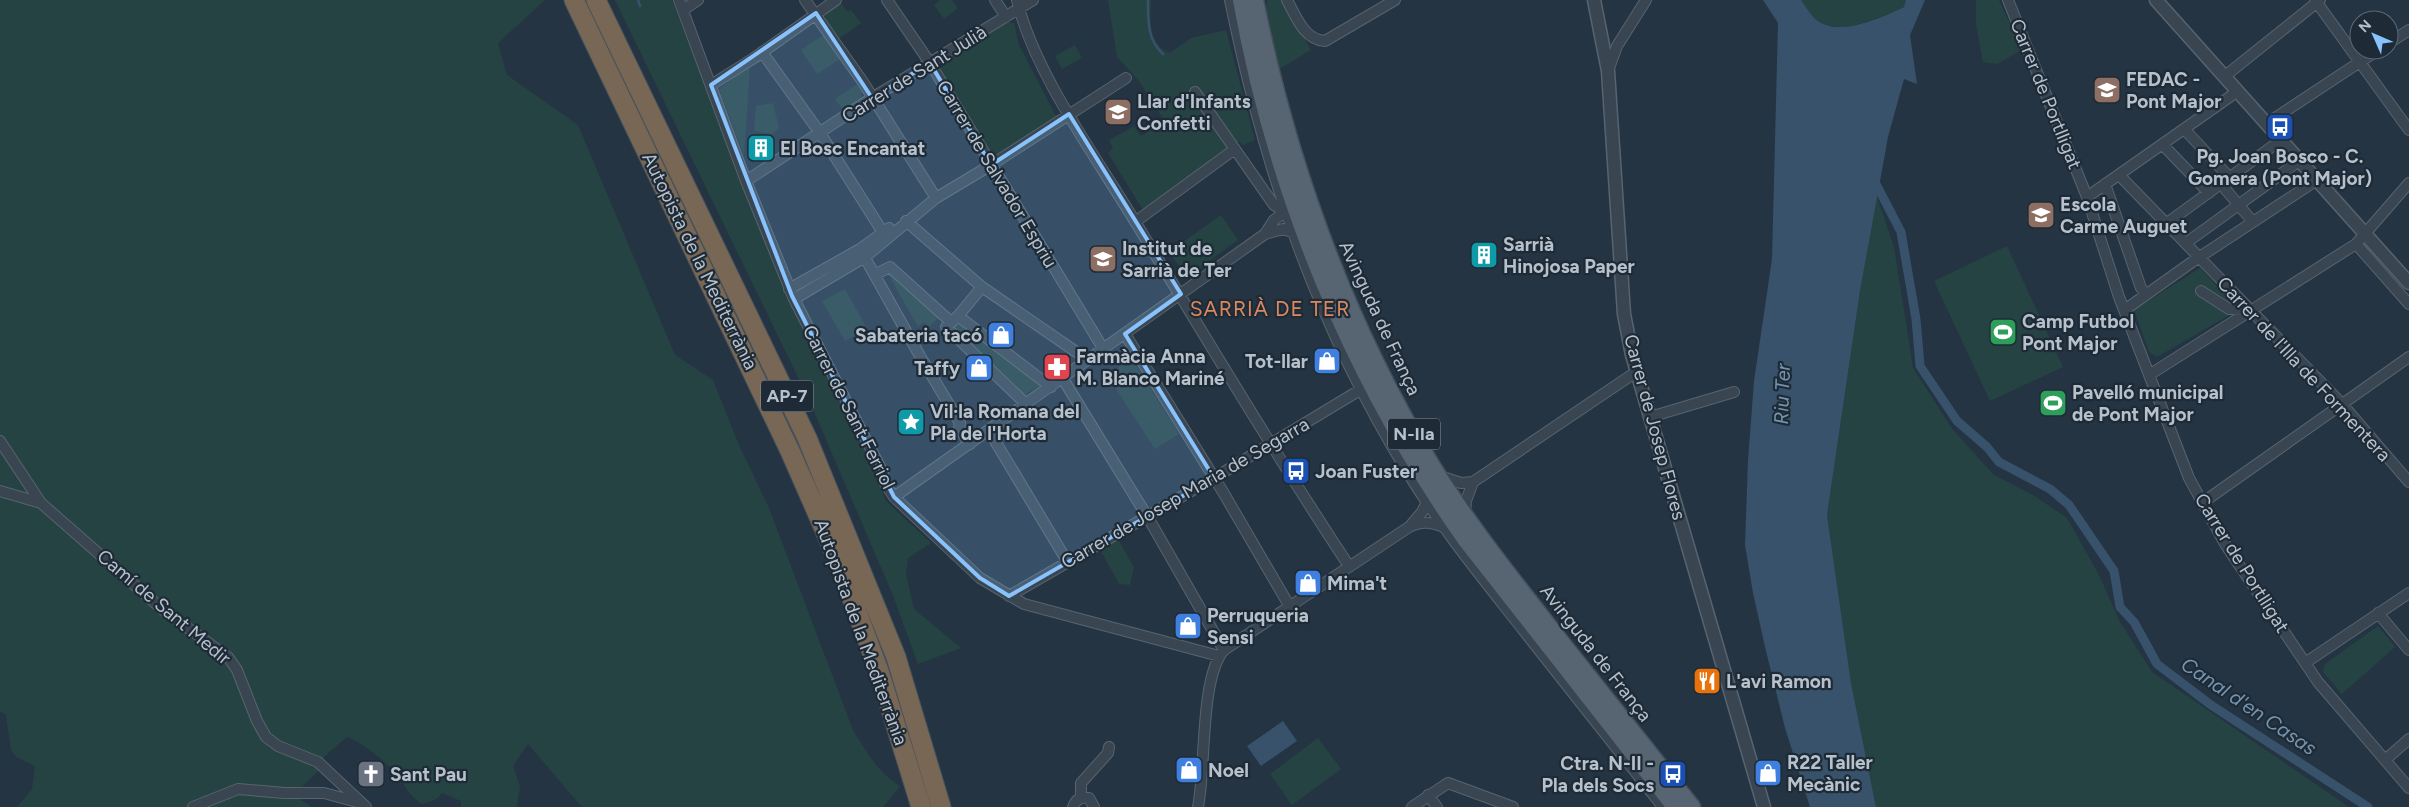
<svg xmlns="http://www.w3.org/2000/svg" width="2409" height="807" viewBox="0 0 2409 807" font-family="Figtree,sans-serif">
	<rect width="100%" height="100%" fill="#243442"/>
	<path fill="#264343" d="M0,0h545l-47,43 9,32 71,50 97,230 38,25 26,65 30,63 84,222c13,21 25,43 47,56l-17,21h-301l-54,-63 -15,22 7,20 -3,21h-56v-6l-19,-8 -5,6 -15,5c-11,-6 -15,-16 -23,-26 -13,-16 -32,-33 -52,-41l-23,20 -5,13 -18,18v12l11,7h-295l15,-18 3,-23 -19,-9 -5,-7 -5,-35 -6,-4z
		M615,0h57l112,290 61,119 29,61 12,31 45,42 -23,15 -2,16 8,35 47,39 -43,16 -26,-71 -83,-193z
		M940,0h12l6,8 -14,11 -10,-14z
		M1108,0h43c-1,20 -3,45 19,53l21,-15 35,-8 29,110 -12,5 -4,-4 -96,69 -35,-57 5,-5 -4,-8 25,-14 7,10 24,-14 -26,-41 -22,-24z
		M1267,0h15l29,50 -35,21 -11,-50z
		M1801,0h105l-2,7c-22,9 -63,30 -86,14 -7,-5 -12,-14 -17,-21z
		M1976,0h23l20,44 1,7 -23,13 -14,-2 -7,-37z
		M841,3l7,9 3,-2 10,13 -22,16 -14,-20 1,-5z
		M1000,22l14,1 5,22 37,71 -66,43 -51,-87 7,-13z
		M823,35l17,24 -23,15 -16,-24z
		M1075,45l7,13 -20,11 -7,-13z
		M750,65l-6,91 -25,-67z
		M857,84l5,8 -1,7 -18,11 -8,-11z
		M773,103l6,25 -7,6 -18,-3 2,-25z
		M1877,197l17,50 19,121 40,62 41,45 39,20 34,23 33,59 19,43 33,52 197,135h-473l-25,-124 -24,-168 33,-224z
		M1221,215l17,25 -51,37 -18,-25z
		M2007,246l56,121 -73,34 -56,-120z
		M2200,268l34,36 1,4 -2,5 -76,44 -8,-5 -15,-42z
		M889,271l50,46 -10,10 -5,-5 -6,5 -31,-55z
		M845,289l22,40 -22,12 -23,-40z
		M960,321l80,60 -1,5 -15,9 -70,-68z
		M1132,359l47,75 -24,15 -48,-74z
		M1118,539l16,28 -4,18 -11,-1 -19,-35z
		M2378,626l17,21 -53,47 -19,-22 2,-8z
		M1318,738l23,31 -49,36 -22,-31z"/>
	<path fill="#37526a" d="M1763,0h38c5,7 10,16 17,21 23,16 64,-4 86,-14l2,-7h19l-15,35 7,49 -13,-5 -16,58 -28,154 -33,224 24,168 25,124h-66l-25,-79 -20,-81 -12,-54 -8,-48 3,-85 6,-79 18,-122 6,-236z
		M1283,721l14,20 -36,25 -14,-20z"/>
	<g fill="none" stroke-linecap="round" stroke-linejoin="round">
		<path stroke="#37526a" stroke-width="2.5" d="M638,0l2,6
			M1148,0c0,20 -1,40 15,54"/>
		<path stroke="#37526a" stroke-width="9" d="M1874,180l27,52 15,87 4,47 37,55 30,26 12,15 51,27 19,16 45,66 6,36 14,15 23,42 54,41 157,102"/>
		<defs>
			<path id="minor" d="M679,0l67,181 48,118 89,174 1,9 10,15 86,81 44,26 195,52
				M805,0l58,82 73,116
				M887,0l43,63 174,287
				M995,0l11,17
				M1017,0c17,73 80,158 119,223 70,115 139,231 213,343
				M1230,0c35,172 86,323 178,473 34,56 76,107 116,158 46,59 93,117 139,176
				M1287,0c9,16 17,40 38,41l70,-41
				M2008,0l79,197 32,100 70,181 36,66 93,138 91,106
				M2315,0l94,130
				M683,10l15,-10
				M2389,43l20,-13
				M762,52l58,81 62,98
				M1608,71l9,-25 29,-46
				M2225,76l95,-76
				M711,85l43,-27 82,-58
				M1195,92l79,113 10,6
				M2266,124l112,-74
				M2185,130l45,48
				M2163,145l46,48
				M2119,175l223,229 67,78
				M746,181l126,-83 161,-98
				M2105,184l36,104 5,6
				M2221,184l32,38
				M2087,197l151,-106
				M906,221l76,66 106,73
				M1135,222l100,-73
				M2167,223l114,-83
				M1265,234l9,-14 11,-8
				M2186,243l113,-82
				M2356,244l53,60
				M860,249l60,107 40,67 -1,5 11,16
				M876,274l14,-7 61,55
				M789,289l71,-40 29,-21
				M2201,291l28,18 21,1
				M794,299l71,-42 71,-59 55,-33 135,-87
				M2126,309l66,-47 125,-82
				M958,316l24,-29
				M1125,334l98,158 67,115
				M2149,375l207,-131 53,-61
				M1063,379l87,142 74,129
				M1026,404l-80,-77 12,-11 93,71
				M1650,417l84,-25
				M989,431l78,130
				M0,441l41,62
				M1440,476l21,7 12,-1
				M1473,482l163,-110
				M0,491l41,12 122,107 65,47 9,13 20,51 9,16 12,9 40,16 48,45
				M894,497l371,-263 18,-5 9,3
				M2202,503l207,-146
				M1465,515l1,-14 7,-19
				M1411,525l11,-13 5,-10
				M1009,596l205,-118 146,-88
				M2378,613l31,37
				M2305,663l104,-70
				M2385,760l24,-21
				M1428,795l9,12
				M1081,797v-14l27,-30 1,-6
				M193,807l45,-18 46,4h40l37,10
				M1073,807c3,-8 7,-10 16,-9l5,9
				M1198,807c8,-40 2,-130 26,-157l185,-123c13,-6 21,-5 35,0
				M1412,807l36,-24 65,24"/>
			<path id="tertiary" d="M1594,0l14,71 16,243 8,41 132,452
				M2156,0l253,283"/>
			<path id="primary" d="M1241,0c35,194 110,377 224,539l210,268
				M1255,0c33,164 88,317 174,461 39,64 86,122 132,181 44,55 87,110 131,165"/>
			<path id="motorway" d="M574,0l216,451 47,107 42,113 42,136
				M596,0l211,438 89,219 45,150"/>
		</defs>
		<use href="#minor" stroke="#57646f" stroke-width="12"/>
		<use href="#tertiary" stroke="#57646f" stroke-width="15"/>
		<use href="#primary" stroke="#434f5b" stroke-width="19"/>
		<use href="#motorway" stroke="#44515c" stroke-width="21"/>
		<use href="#minor" stroke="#394652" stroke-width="10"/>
		<use href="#tertiary" stroke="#394652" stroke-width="12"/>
		<use href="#primary" stroke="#576572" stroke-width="16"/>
		<use href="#motorway" stroke="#786755" stroke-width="19"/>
	</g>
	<path fill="#89c3fd" fill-opacity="0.2" stroke="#89c3fd" stroke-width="4" stroke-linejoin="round" d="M816,13l56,85 58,-35 61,102 78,-51 112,180 -56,40 89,144 -205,118 -29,-18 -86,-81 -102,-201 -81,-211z"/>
	<defs>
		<symbol id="school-square" viewBox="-11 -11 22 22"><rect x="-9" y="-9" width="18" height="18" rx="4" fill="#8d6e63" stroke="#1e2b37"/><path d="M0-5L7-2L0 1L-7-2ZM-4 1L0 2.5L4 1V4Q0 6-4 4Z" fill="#fff"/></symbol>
		<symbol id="bus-square" viewBox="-11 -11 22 22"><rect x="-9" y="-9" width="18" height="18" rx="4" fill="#1a4fb4" stroke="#1e2b37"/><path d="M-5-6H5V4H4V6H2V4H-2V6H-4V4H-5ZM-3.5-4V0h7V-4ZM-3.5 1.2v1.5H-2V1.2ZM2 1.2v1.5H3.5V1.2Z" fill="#fff"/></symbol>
		<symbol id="building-square" viewBox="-11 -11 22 22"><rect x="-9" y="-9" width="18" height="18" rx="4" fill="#0f9aa8" stroke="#1e2b37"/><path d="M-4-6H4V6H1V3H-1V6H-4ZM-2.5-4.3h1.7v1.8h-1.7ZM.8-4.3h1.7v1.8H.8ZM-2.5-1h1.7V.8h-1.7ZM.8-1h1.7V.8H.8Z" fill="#fff"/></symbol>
		<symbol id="stadium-square" viewBox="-11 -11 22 22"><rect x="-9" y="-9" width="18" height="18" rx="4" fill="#2e9e5b" stroke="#1e2b37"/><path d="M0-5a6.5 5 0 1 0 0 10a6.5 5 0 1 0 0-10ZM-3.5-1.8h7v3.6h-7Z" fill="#fff"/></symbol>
		<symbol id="shop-square" viewBox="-11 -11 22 22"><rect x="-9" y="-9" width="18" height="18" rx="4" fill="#3f7fe0" stroke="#1e2b37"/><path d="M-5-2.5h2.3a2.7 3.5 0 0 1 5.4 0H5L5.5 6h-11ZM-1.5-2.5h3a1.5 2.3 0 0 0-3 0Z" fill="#fff"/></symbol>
		<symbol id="pharmacy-square" viewBox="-11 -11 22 22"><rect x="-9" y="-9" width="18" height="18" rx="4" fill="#e0444e" stroke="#1e2b37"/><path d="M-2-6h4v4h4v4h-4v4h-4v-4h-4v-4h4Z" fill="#fff"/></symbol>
		<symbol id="sight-square" viewBox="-11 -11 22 22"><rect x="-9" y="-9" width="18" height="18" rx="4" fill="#0f9aa8" stroke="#1e2b37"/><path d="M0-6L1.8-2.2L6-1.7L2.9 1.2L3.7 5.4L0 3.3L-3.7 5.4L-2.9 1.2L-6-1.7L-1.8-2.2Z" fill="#fff"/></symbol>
		<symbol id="restaurant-square" viewBox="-11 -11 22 22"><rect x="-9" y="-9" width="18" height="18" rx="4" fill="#e8710a" stroke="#1e2b37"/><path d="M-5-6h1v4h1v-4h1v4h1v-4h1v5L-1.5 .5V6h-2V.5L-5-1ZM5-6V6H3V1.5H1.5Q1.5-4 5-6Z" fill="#fff"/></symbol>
		<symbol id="church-square" viewBox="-11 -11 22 22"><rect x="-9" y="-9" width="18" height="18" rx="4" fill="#6b7280" stroke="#1e2b37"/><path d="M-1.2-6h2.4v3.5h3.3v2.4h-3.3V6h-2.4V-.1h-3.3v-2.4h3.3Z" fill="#fff"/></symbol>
	</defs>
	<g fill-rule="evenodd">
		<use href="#school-square" x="2091" y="74" width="32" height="32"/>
		<use href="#school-square" x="1102" y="96" width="32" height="32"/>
		<use href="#bus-square" x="2264" y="111" width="32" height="32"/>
		<use href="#building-square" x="745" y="132" width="32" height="32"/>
		<use href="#school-square" x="2025" y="199" width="32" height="32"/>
		<use href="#building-square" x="1468" y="239" width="32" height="32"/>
		<use href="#school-square" x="1087" y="243" width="32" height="32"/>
		<use href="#stadium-square" x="1987" y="316" width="32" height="32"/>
		<use href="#shop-square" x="985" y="319" width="32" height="32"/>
		<use href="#shop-square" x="1311" y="345" width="32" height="32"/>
		<use href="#pharmacy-square" x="1041" y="351" width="32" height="32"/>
		<use href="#shop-square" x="963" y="352" width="32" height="32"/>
		<use href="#stadium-square" x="2037" y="387" width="32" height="32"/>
		<use href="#sight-square" x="895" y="406" width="32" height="32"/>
		<use href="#bus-square" x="1280" y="455" width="32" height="32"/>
		<use href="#shop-square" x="1292" y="567" width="32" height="32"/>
		<use href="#shop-square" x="1172" y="610" width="32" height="32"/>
		<use href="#restaurant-square" x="1691" y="665" width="32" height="32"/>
		<use href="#shop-square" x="1173" y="754" width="32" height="32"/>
		<use href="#shop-square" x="1752" y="757" width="32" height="32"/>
		<use href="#church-square" x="355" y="758" width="32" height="32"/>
		<use href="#bus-square" x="1657" y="758" width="32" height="32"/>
	</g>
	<g text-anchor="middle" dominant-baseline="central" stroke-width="4.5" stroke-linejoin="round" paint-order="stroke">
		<g fill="#1e2b37" stroke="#88949f" stroke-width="1">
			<rect x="761" y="380.5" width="52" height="31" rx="4"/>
			<rect x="1388" y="418.5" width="52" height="31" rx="4"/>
		</g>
		<g font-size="18" font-weight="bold" fill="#b6c1cc">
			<text x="787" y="396">AP-7</text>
			<text x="1414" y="434">N-IIa</text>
		</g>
		<g font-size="19" fill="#b6c1cc" stroke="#1e2b37">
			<text transform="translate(914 74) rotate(-32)">Carrer de Sant Julià</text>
			<text transform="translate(2046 94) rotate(68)">Carrer de Portlligat</text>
			<text transform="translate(997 174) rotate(59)">Carrer de Salvador Espriu</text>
			<text transform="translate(700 261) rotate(64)">Autopista de la Mediterrània</text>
			<text transform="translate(1380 318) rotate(65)">Avinguda de França</text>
			<text transform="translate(2304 369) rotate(47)">Carrer de l'Illa de Formentera</text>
			<text transform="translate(849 407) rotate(63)">Carrer de Sant Ferriol</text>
			<text transform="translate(1655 427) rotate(75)">Carrer de Josep Flores</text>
			<text transform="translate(1185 493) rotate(-30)">Carrer de Josep Maria de Segarra</text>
			<text transform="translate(2242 563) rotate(58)">Carrer de Portlligat</text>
			<text transform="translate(164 607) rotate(40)">Camí de Sant Medir</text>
			<text transform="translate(861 632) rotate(70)">Autopista de la Mediterrània</text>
			<text transform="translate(1596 653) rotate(52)">Avinguda de França</text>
		</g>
		<g font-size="19" font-weight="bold" fill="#b6c1cc" stroke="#1e2b37" text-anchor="start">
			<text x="2126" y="79">FEDAC -<tspan x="2126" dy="22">Pont Major</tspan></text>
			<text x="1137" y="101">Llar d'Infants<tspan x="1137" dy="22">Confetti</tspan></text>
			<text x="780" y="148">El Bosc Encantat</text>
			<text x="2280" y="156" text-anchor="middle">Pg. Joan Bosco - C.<tspan x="2280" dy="22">Gomera (Pont Major)</tspan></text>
			<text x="2060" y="204">Escola<tspan x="2060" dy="22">Carme Auguet</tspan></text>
			<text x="1503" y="244">Sarrià<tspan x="1503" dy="22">Hinojosa Paper</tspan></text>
			<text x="1122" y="248">Institut de<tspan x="1122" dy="22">Sarrià de Ter</tspan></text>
			<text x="2022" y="321">Camp Futbol<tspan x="2022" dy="22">Pont Major</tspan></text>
			<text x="982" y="335" text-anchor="end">Sabateria tacó</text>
			<text x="1076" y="356">Farmàcia Anna<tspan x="1076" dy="22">M. Blanco Mariné</tspan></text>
			<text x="1308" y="361" text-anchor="end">Tot-llar</text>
			<text x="960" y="368" text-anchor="end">Taffy</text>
			<text x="2072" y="392">Pavelló municipal<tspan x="2072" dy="22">de Pont Major</tspan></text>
			<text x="930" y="411">Vil·la Romana del<tspan x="930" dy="22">Pla de l'Horta</tspan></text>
			<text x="1315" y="471">Joan Fuster</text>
			<text x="1327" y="583">Mima't</text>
			<text x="1207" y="615">Perruqueria<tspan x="1207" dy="22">Sensi</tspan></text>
			<text x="1726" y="681">L'avi Ramon</text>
			<text x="1787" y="762">R22 Taller<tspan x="1787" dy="22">Mecànic</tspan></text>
			<text x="1654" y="763" text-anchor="end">Ctra. N-II -<tspan x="1654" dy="22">Pla dels Socs</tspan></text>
			<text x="1208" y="770">Noel</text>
			<text x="390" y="774">Sant Pau</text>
		</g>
		<g font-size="20" font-style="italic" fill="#7495b0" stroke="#1e2b37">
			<text transform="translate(1782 394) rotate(-88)">Riu Ter</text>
			<text transform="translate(2249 706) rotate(34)">Canal d'en Casas</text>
		</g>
		<g font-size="21" letter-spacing="1" fill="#db8861" stroke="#1e2b37">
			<text x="1270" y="308">SARRIÀ DE TER</text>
		</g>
	</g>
	<g transform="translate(2374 35) rotate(315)"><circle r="24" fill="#1e2b37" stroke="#5b6773"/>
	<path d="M0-4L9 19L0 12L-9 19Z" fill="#89c3fd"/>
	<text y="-8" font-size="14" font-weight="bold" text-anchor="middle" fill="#b6c1cc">N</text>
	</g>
</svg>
